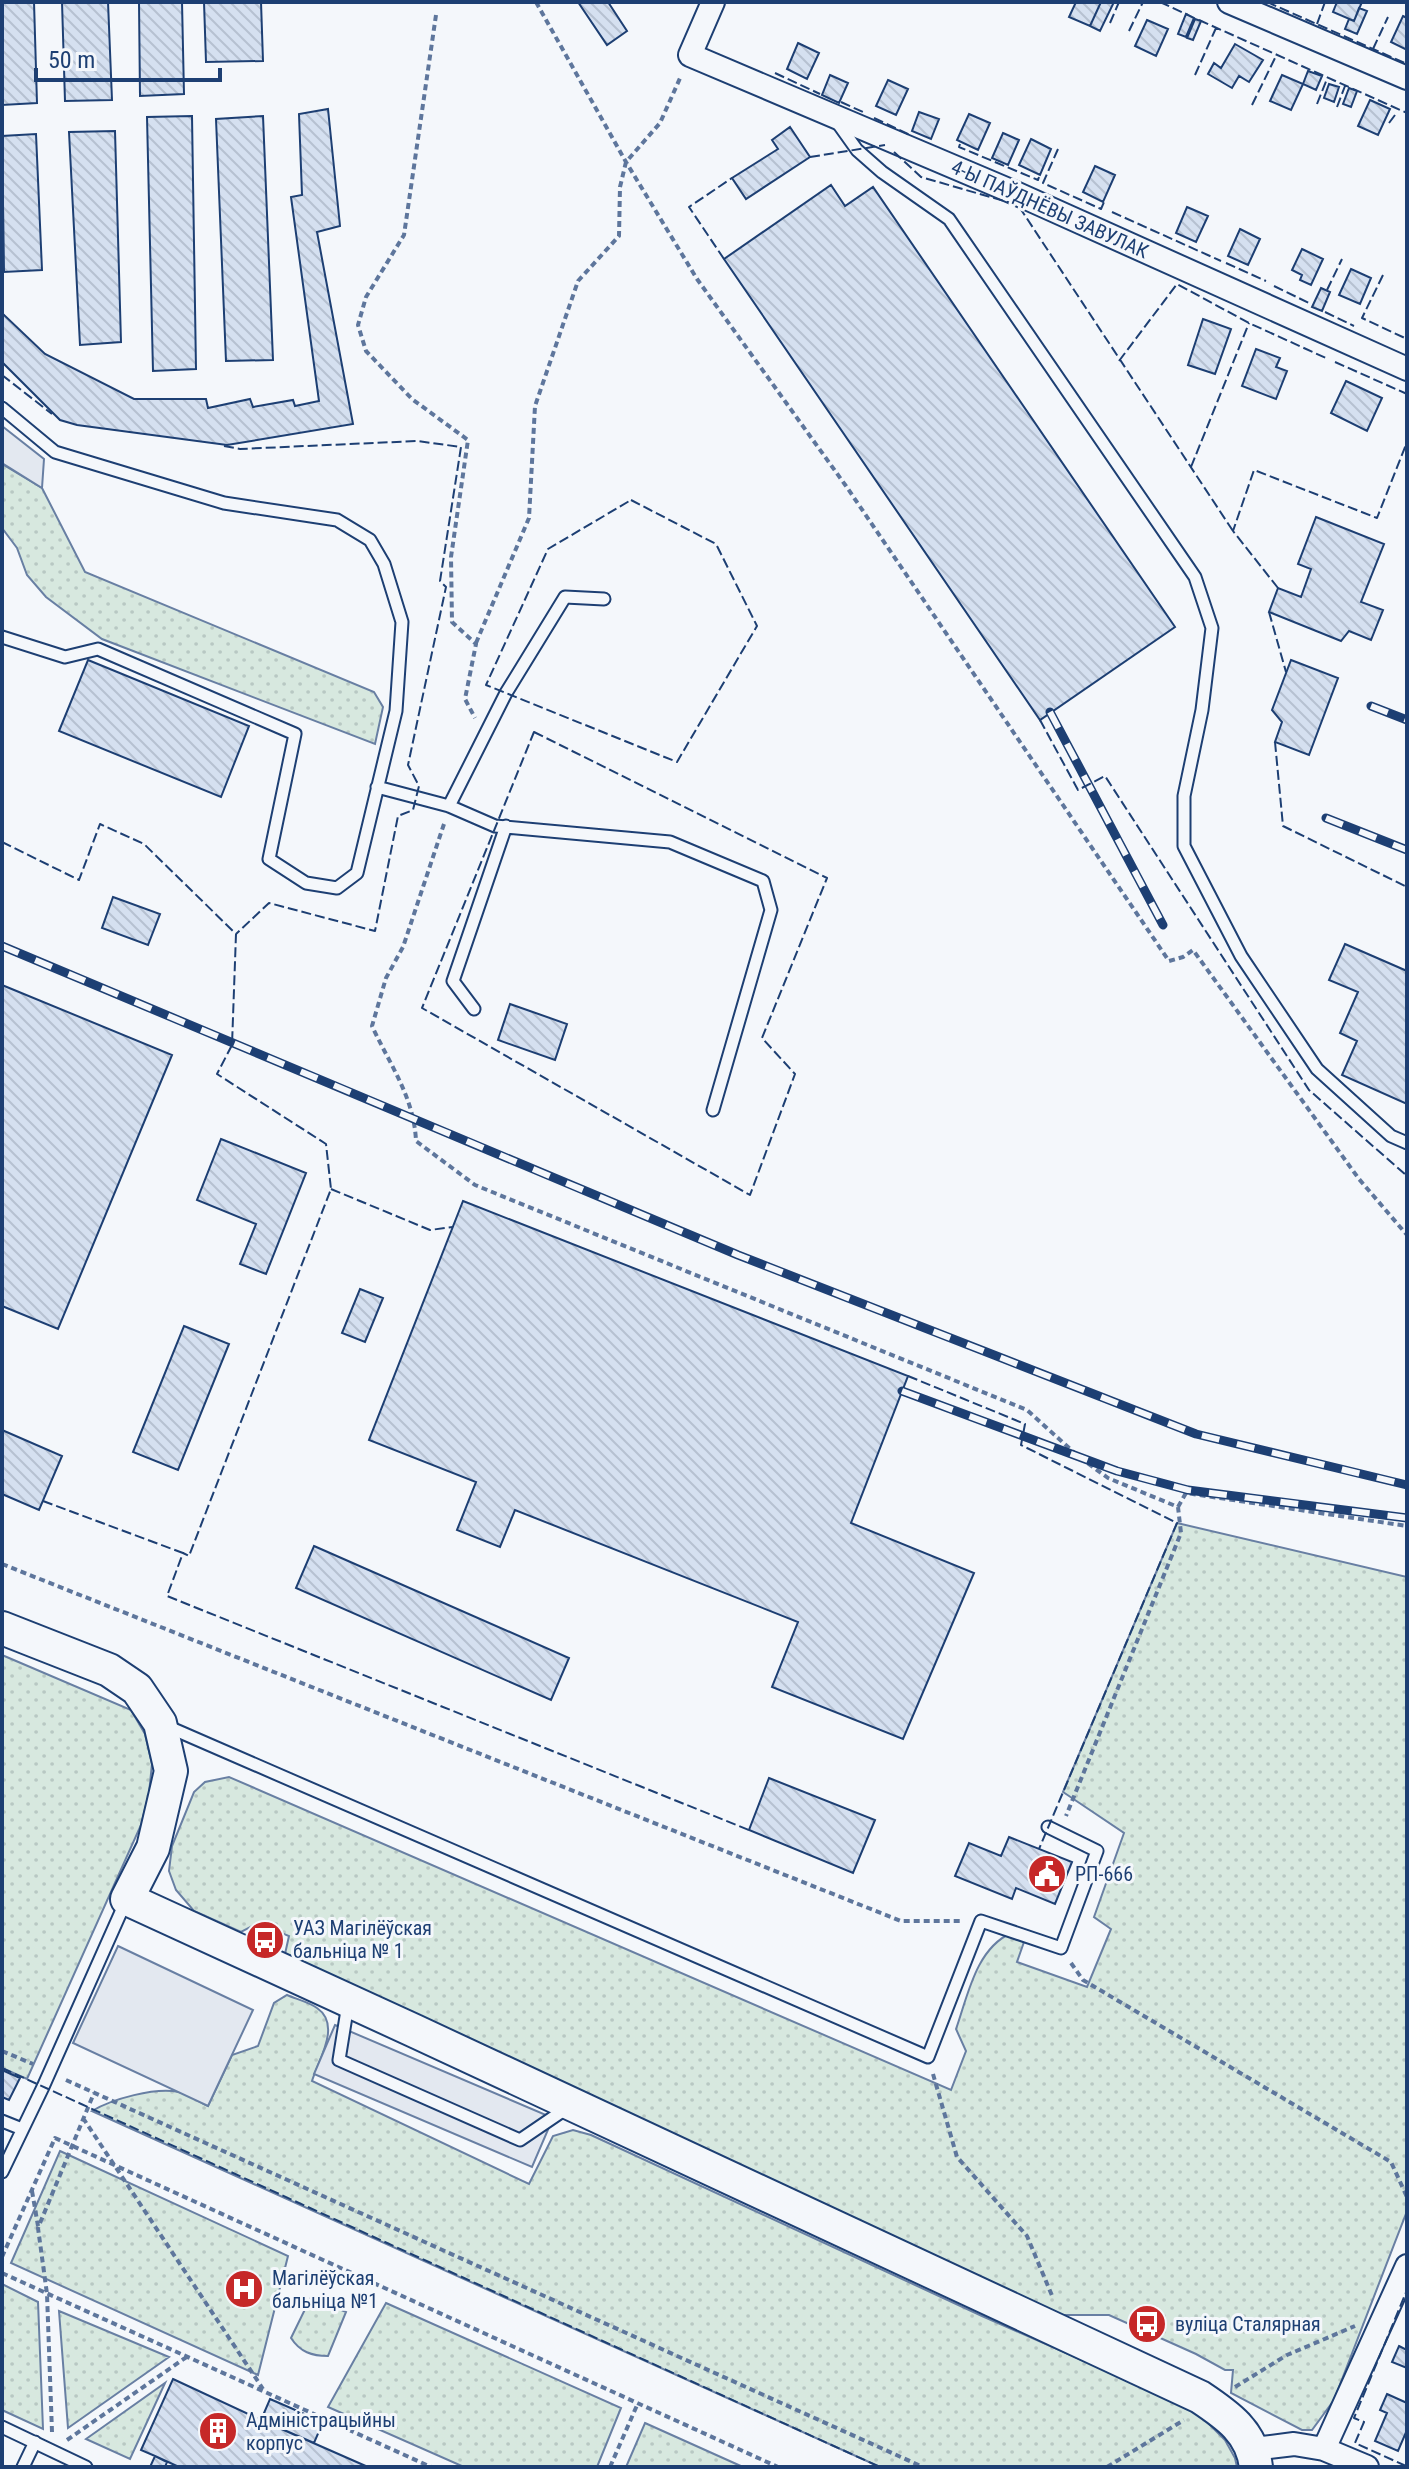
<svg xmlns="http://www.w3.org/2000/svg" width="1409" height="2469" viewBox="0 0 1409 2469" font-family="'Roboto Condensed',sans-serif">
	<defs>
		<pattern id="grass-dots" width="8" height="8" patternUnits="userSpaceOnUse" patternTransform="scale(2)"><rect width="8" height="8" fill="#d7e8df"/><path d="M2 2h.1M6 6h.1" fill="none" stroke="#b8c8c3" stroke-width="1.8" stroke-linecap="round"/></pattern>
		<pattern id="building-back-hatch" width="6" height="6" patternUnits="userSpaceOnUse" patternTransform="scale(2)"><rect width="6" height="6" fill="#d5e0f0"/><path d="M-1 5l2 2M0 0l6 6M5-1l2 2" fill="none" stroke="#b6c1d1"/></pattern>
	</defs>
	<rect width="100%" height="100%" fill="#f4f7fb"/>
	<path fill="url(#grass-dots)" stroke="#687fa3" stroke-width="2" d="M2,464l40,24 43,84 289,120 9,15 -8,37 -273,-105 -56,-42 -19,-22 -10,-27 -15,-20z
		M1177,1523l230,54v634l-73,189 -22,30h-10l-71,-37 2,-23h-8l-29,-16 -87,-39h-48l-776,-361 4,-18 -31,-13 -17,9 -47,-21 -18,-21 -7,-19 3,-25 22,-54 11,-10 24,-5 722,313 15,-39 -10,-22c12,-34 20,-80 55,-96l13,9 -7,20 70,25 24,-58 -17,-12 30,-84 -61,-41z
		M2,1655l129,55 14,24 7,30 -3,29 -8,32 -114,254 -25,-11z
		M287,1995c9,4 22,7 30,13 25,17 1,53 -5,73l217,103 24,-48 20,-6 18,5 391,181 213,94 30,30 10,18 2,9h-357l-788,-356c20,-12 63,-24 87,-19 10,2 20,10 29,14l24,-51 26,-9 16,-43z
		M60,2151l228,105 -30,119 -247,-112z
		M2,2284l36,18 5,127 -41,-19z
		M311,2297l35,15 -18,44c-16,0 -28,-4 -37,-18z
		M386,2303l235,105 -24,59h-133l-136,-60z
		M59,2311l110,46 -101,71z
		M165,2383l-35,76 -44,-20z
		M645,2423l98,44h-117z"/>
	<path fill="#e3e8f0" stroke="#687fa3" stroke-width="2" d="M2,426l42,33 -2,29 -40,-25z
		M118,1946l135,64 -45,96 -135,-63z
		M335,2025l218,93 -21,49 -218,-93z"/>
	<path fill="url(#building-back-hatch)" stroke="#1d3f73" stroke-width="2" d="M2,2h32l3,101 -35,2z
		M62,2h46l4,98 -47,1z
		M139,2h43l2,92 -44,2z
		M204,2h57l2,59 -57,1z
		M578,2h30l19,29 -20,14z
		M1076,2h25l-11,24 -21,-9z
		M1101,2h13l-14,29 -10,-5z
		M1337,2h25l-8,19 -21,-9z
		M1359,8l8,3 -10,23 -12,-5 4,-10 5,2z
		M1186,14l8,4 -8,19 -8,-3z
		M1403,16l4,2v32l-16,-8z
		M1195,19l6,2 -8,19 -6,-2z
		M1147,20l21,9 -12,27 -21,-10z
		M798,43l21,10 -12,26 -20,-10z
		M1235,44l28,16 -14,22 -10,-6 -7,12 -24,-14 6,-11 7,5z
		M1308,71l14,5 -6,14 -13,-6z
		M830,75l18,8 -9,20 -17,-8z
		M1282,75l21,9 -12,26 -21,-9z
		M888,80l20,9 -12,26 -20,-9z
		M1329,84l10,3 -5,15 -10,-4z
		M1349,88l8,3 -6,16 -8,-3z
		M1370,100l20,9 -12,26 -20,-9z
		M328,109l12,117 -23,6 36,192 -126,21 -150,-20 -17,-5 -58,-58v-49l43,41 89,45h72l2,9 42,-9 3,8 40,-7 2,6 24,-5 -28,-204 11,-2 -3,-81z
		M919,112l20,7 -8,20 -19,-8z
		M969,114l21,9 -12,27 -21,-10z
		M192,116l4,253 -43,2 -6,-254z
		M263,116l10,244 -47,1 -10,-242z
		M790,127l20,30 -64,42 -14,-21 46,-29 -6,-9z
		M115,131l6,211 -41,3 -11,-213z
		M1003,133l16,7 -11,25 -16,-7z
		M36,134l6,136 -38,2 -2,-136z
		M1031,139l20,10 -11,26 -21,-10z
		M1095,166l20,9 -12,27 -20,-10z
		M831,185l14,21 28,-19 302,440 -135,93 -316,-461z
		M1187,207l21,9 -12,26 -20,-9z
		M1240,229l20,10 -12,26 -20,-9z
		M1302,249l21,10 -12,26 -11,-5 2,-5 -10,-5z
		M1351,269l20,9 -11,26 -21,-9z
		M1321,288l9,4 -8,19 -10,-4z
		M1203,319l28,10 -16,45 -27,-9z
		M1256,349l24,9 -4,9 11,4 -11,28 -34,-13z
		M1346,381l36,17 -15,33 -36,-18z
		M1316,517l68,27 -23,58 22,8 -12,30 -22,-9 -8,10 -72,-29 9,-24 23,9 10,-28 -13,-5z
		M88,660l161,66 -28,71 -162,-66z
		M1291,660l47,18 -29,77 -34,-13 7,-20 -10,-12z
		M113,897l47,17 -12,31 -46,-17z
		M1345,944l62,27v133l-65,-29 15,-34 -17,-8 18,-41 -29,-12z
		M2,985l170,70 -114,274 -56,-23z
		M510,1004l57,20 -12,36 -57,-20z
		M221,1139l85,34 -40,101 -26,-10 16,-40 -59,-24z
		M463,1201l445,175 -57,147 123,50 -71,166 -131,-52 26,-65 -283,-112 -15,37 -43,-17 19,-48 -107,-42z
		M360,1289l23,9 -18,44 -23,-9z
		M184,1326l45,18 -51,126 -45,-18z
		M2,1430l60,26 -23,54 -37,-16z
		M314,1546l255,112 -18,42 -255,-112z
		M769,1778l106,42 -22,53 -104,-43z
		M1009,1837l63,25 -17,42 -39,-16 -4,11 -57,-23 14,-33 32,13z
		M2,2070l18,8 -11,22 -7,-3z
		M1399,2346l8,4v18l-15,-6z
		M173,2379l88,41 107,47h-189l-24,-11 -14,-6z
		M1387,2394l20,9v27l-9,21 -23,-10 12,-28 -7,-3z
		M270,2399l53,23 -9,21 -53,-23z
		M155,2456l12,6 -2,5h-15z"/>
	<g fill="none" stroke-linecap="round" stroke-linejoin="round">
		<defs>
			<path id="lane" d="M837,122l20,28 25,22 67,47 246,358 17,51 -10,82 -18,86v50l57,110 76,113 74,67 16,7
				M2,408l53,44 169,51 113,17 33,20 14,24 18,58 -6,89 -39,162 -20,15 -31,-5 -37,-24 26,-125 -197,-85 -33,8 -63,-20
				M377,787l72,19 46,20 175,16 93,39 8,29 -58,200
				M449,806l57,-113 59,-96 39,2
				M474,1009l-21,-28 53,-155
				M164,1725l764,332 53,-136 80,27 36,-97 -49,-24
				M348,2004l-9,56 181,80 47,-32
				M2,2121l20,8
				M2,2172l41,-85 82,-184
				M2,2427l84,40
				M23,2467l12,-25"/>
			<path id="street" d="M713,2l-23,53 323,137 394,177
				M1229,2l178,76
				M1254,2449l40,-5 30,5 43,18
				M1324,2449l83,-183"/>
			<path id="secondary" d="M2,1628l107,42 28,19 23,34 11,48 -18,77 -26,51c359,163 715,332 1073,498 27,18 52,35 56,70"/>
		</defs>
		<use href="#lane" stroke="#1d3f73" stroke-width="15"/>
		<use href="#street" stroke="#1d3f73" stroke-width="26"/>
		<use href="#secondary" stroke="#1d3f73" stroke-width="36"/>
		<path stroke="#5e769c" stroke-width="4" stroke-dasharray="6 4" stroke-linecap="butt" d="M536,2l90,160 71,117 149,207 323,475 14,-4 10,-7 166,229 48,56
			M436,15l-32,220 -38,62 -8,28 8,26 46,48 56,41 -17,117 1,65 24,22 -11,55 10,19
			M476,643l53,-125 6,-112 43,-125 41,-45 1,-49 6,-25 34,-39 21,-47
			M444,824l-41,123 -17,31 -14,48c18,39 42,71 44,115l59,44 552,225 52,47 29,21 70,29 3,26 -115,283
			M1178,1507l8,-14 221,33
			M2,1564l899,357h62
			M1071,1963l12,17 308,182 16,35
			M2,2051l31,13
			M933,2074l24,83 70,79 26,62
			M66,2080l857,387
			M83,2118l180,271
			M32,2191l6,35
			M2,2257l53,-119 723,329
			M2,2273l429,194
			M1235,2387l52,-32 68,-29
			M52,2432l-5,-138 -9,-66 56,-135
			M67,2440l121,-84
			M610,2467l28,-64
			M1107,2467l77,-47"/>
		<use href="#lane" stroke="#f4f7fb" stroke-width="11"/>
		<use href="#street" stroke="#f4f7fb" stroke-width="22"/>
		<use href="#secondary" stroke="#f4f7fb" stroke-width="32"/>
		<defs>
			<path id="rail" d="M1371,706l36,14
				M1050,712l113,213
				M1326,818l81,32
				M2,946l736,309 458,179 211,51
				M902,1391l215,80 71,19 219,28"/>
		</defs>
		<use href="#rail" stroke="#1d3f73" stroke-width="9"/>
		<use href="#rail" stroke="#f4f7fb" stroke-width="6" stroke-dasharray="18" stroke-linecap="butt"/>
		<path stroke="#1d3f73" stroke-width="2" stroke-dasharray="10 4" stroke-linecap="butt" d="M1160,2l28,13
			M1267,2l140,62
			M1199,20l208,93
			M1110,23l9,-21
			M1317,24l8,-22
			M1129,31l14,-29
			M1373,49l15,-32
			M775,73l45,21
			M1195,75l21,-47
			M841,102l22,10
			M1317,104l10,-25
			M1252,105l24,-49
			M1337,107l8,-21
			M874,118l36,17 1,-2
			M1389,123l6,-8
			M960,144l-1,3 79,33 1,-3
			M1058,149l-15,34 58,26 3,-7
			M894,152l27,25 97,28 215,326
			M810,157l75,-12
			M1112,212l109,49
			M724,259l-35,-52 43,-29
			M1226,263l40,18
			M1383,275l-21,43 45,21
			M1274,286l37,18
			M1327,290l15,-31
			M1325,312l29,14
			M1119,361l58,-77 72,39 79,36
			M1335,362l72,32
			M2,375l50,39
			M224,446l16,3 177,-8 44,6 -21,134 6,6 -38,178 11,21 -6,24 -15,6 -23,115 -106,-28 -33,31
			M1191,467l58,-144
			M631,500l85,44 41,82 -80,136 -191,-77 62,-136z
			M1278,588l-45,-57 21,-61 123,48 30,-76
			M1269,612l17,60
			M1040,720l38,70 27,-14 204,314 98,86
			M534,732l293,146 -65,160 33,36 -45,121 -328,-187z
			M1275,742l8,84 124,61
			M2,842l77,38 21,-56 44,20 92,90 -4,111 -15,29 109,70 5,45 -142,367 -6,-3
			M331,1189l99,41 23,-3
			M908,1376l117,48 -4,21 156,78 -138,326
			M43,1501l140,52 -16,43 582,234
			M2,2068l878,399
			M1406,2466l-51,-23 9,-21 -10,-4 53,-128"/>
	</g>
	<defs>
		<symbol id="civic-disc" viewBox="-11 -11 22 22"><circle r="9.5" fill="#c62828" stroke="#f4f7fb"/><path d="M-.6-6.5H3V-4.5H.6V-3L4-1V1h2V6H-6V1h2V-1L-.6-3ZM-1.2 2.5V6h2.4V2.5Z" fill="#fff"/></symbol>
		<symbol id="bus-disc" viewBox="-11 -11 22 22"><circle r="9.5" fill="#c62828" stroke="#f4f7fb"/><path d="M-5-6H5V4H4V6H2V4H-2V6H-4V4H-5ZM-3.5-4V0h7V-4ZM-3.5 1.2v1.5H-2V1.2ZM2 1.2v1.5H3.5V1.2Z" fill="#fff"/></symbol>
		<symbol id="hospital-disc" viewBox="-11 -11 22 22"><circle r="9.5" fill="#c62828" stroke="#f4f7fb"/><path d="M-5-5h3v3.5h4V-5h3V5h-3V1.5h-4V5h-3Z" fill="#fff"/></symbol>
		<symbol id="building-disc" viewBox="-11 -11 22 22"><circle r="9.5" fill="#c62828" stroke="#f4f7fb"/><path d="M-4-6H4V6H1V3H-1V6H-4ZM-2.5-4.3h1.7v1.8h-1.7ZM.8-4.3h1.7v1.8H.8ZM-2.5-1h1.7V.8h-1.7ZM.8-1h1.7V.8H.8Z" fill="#fff"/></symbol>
	</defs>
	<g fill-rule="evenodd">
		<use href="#civic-disc" x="1025" y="1852" width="44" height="44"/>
		<use href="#bus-disc" x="243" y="1918" width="44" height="44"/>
		<use href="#hospital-disc" x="222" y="2267" width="44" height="44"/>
		<use href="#bus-disc" x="1125" y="2302" width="44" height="44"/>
		<use href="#building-disc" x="196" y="2409" width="44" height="44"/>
	</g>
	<g text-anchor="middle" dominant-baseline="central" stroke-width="6" stroke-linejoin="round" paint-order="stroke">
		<g font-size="20" fill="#1d3f73" stroke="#f4f7fb">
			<text transform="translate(1050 209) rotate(24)">4-Ы ПАЎДНЁВЫ ЗАВУЛАК</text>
		</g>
		<g font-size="20" fill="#1d3f73" stroke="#f4f7fb" text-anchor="start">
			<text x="1075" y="1874">РП-666</text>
			<text x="293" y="1928">УАЗ Магілёўская<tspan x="293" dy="23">бальніца № 1</tspan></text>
			<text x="272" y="2278">Магілёўская<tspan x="272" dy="23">бальніца №1</tspan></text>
			<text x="1175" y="2324">вуліца Сталярная</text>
			<text x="246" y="2420">Адміністрацыйны<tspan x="246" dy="23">корпус</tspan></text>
		</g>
	</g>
	<rect width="1409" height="2469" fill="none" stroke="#1d3f73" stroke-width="8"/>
	<path d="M36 68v12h184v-12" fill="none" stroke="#1d3f73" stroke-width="4"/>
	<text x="48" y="68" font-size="24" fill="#1d3f73" stroke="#f4f7fb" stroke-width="6" paint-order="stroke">50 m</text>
</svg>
